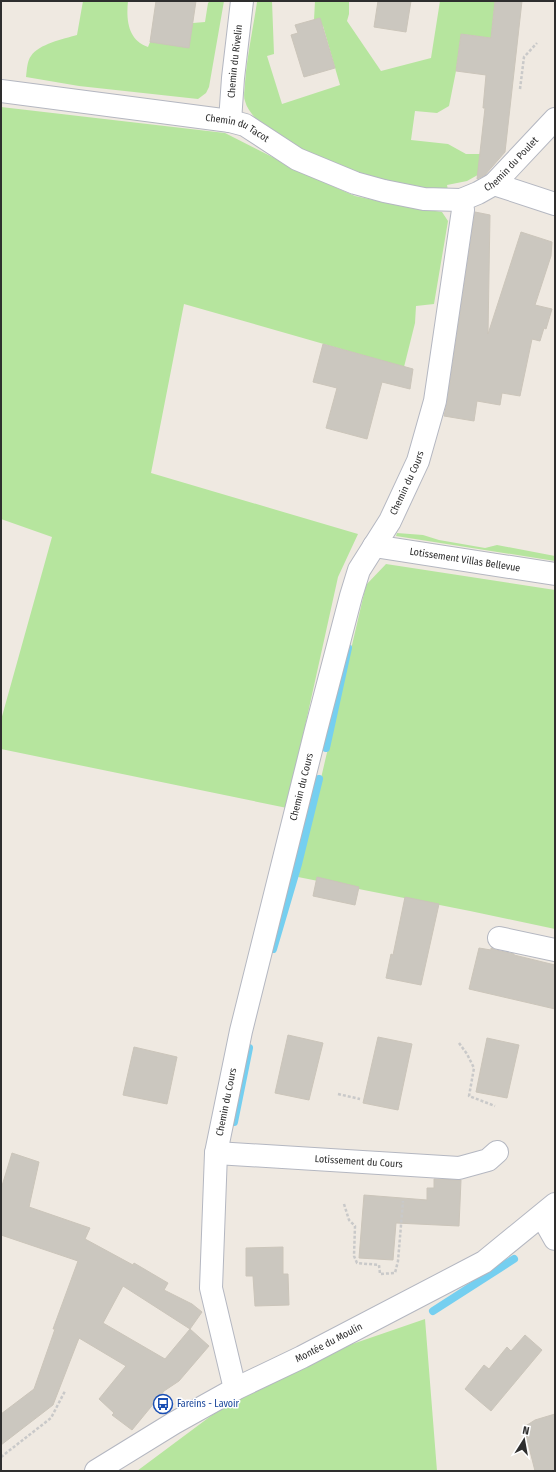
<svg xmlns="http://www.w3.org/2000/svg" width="556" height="1472" viewBox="0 0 556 1472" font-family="'Fira Sans Condensed',sans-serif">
	<rect width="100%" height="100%" fill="#efe9e1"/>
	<path fill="#b6e59e" d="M83,1h45c-2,19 0,39 20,46l2,-5 43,-19 12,-1 3,-19 2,-2h14l-15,86 -3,6 -8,6 -119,-13 -53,-9c1,-7 1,-16 5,-21 8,-12 32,-17 46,-21z
		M259,1h13l2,53 -7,2 15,48 58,-19 -17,-59 -9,-6 1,-19h34v13l-2,7 34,50 50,-13 9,-57h55l-4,37 -30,-4 -5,37 -7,35 -12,7 -22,-2 -4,29 37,4 18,10h14l12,13 -25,14 -20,4 1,5c-20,1 -40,-1 -60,-6 -34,-7 -134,-47 -143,-83 -2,-5 0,-12 0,-18 2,-27 8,-54 12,-81z
		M1,107l224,26 87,44 43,19 47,10 40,6 6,9 -14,83 -18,2 -1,17 -11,44 -220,-63 -33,169 207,61 -20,43 -51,231 -286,-59v-29l51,-183 -51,-18z
		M397,533l26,2 16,5 46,8 12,-3 58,11v5l-159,-25z
		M386,564l169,26v339l-85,-18 -172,-34 68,-292z
		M425,1319l12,152h-300l98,-73 100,-48z"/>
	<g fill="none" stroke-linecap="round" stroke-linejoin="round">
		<path stroke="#75cff0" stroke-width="8" d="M326,748l22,-100
			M273,949l25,-85 21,-85
			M234,1122l15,-74
			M433,1311l81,-52"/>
	</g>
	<path fill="#cbc7bf" stroke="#cbc5ba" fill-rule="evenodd" d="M156,1h40l-7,47 -39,-6z
		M378,1h33l-5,31 -32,-5z
		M495,1h27l-17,151 -20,23 -8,4 8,-71h-2l3,-33 -30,-4 5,-37 30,4z
		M320,18l15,50 -31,9 -13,-42 7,-2 -3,-8z
		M475,212l15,3 -2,119 33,-102 31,10 -1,14 -16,49 17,4 -6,20 -2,-1 -4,13 -8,-2 -12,57 -18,-3 -2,12 -23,-4 -3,20 -30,-5 3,-13z
		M323,344l90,25 -3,20 -28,-7 -15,57 -41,-11 11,-40 -24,-6z
		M317,877l42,10 -4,18 -42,-9z
		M405,897l34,7 -18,81 -35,-7 5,-24 2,1z
		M479,948l12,2v-2l5,2 18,4v1l41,10v44l-86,-20z
		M288,1035l35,8 -14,57 -34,-7z
		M378,1037l34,7 -14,66 -35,-7z
		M487,1038l32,7 -12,53 -31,-6z
		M134,1047l43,10 -10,47 -44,-9z
		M12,1153l27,9 -10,45 61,21 -5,11 48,26 1,-2 34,20 -4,7 28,14 10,8 -12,17 19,17 -30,35 -15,10 -32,39 -20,-15 2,-2 -15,-14 27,-33 -47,-28 -26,67 -52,40v-31l33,-25 21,-60h-2l25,-68 -77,-26v-46zM123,1286l67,43 -25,30 -62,-36z
		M434,1179l27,1 -2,46 -63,-3 -3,37 -34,-2 5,-63 63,5v-12h7z
		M283,1247v27h5l1,31 -34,1 -2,-30h-7v-28z
		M525,1335l17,15 -51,61 -26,-22 19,-24 5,4 18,-22 4,4z
		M555,1414v57h-20l-11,-44 11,-7z"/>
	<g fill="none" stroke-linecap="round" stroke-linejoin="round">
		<defs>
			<g id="street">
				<path id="s1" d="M1,91l229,30 15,4 52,34 58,24 29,8 40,8 37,1 17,-7 16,-9 61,-65"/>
				<path id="s2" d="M230,121l3,-43 9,-77"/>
				<path d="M494,184l61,20"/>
				<path id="s3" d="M374,546l181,28"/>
				<path d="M499,938l56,12"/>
				<path id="s4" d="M216,1153l243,15 29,-8 9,-8"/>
				<path d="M542,1216l13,23"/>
				<path id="s5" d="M235,1389l-24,-101 5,-135 25,-122 75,-301 35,-134 8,-26 31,-49 28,-60 17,-60 28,-191 -2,-10"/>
			</g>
			<g id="secondary">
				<path id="s6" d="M96,1471l78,-48 61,-34 67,-32 182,-95 71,-58"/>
			</g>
		</defs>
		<use href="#street" stroke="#b4b7c1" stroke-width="24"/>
		<use href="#secondary" stroke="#b4b7c1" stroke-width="24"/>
		<path stroke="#c9c9c9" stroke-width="2.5" stroke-dasharray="3 2" stroke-linecap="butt" d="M520,89l4,-32 13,-14
			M459,1043l8,11 7,14 -5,28 26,10
			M338,1094l22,5
			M344,1204l5,16 6,6 -1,30 3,7 22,2 1,9 15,-1 3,-12 5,-60
			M1,1457l50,-39 14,-27"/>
		<use href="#street" stroke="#fff" stroke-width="22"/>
		<use href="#secondary" stroke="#fff" stroke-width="22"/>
	</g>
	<defs>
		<symbol id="bus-ring" viewBox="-11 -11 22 22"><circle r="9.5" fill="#fff" stroke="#1a4fb4" stroke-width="1.5"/><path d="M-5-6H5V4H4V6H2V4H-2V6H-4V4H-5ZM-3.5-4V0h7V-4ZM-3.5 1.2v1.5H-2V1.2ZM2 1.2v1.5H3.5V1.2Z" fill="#1a4fb4"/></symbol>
	</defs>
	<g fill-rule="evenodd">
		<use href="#bus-ring" x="152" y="1393" width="22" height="22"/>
	</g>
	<g text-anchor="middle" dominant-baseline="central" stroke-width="3" stroke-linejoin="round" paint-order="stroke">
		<g font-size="10" fill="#2e2e2e" stroke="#fff">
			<text stroke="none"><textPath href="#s2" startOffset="60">Chemin du Rivelin</textPath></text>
			<text stroke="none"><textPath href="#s1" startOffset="240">Chemin du Tacot</textPath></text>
			<text stroke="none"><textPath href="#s1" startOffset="542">Chemin du Poulet</textPath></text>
			<text stroke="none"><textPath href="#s5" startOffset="939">Chemin du Cours</textPath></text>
			<text stroke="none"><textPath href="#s3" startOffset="92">Lotissement Villas Bellevue</textPath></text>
			<text stroke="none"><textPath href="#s5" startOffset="615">Chemin du Cours</textPath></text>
			<text stroke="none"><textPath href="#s5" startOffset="291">Chemin du Cours</textPath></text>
			<text stroke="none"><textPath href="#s4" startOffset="143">Lotissement du Cours</textPath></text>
			<text stroke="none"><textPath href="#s6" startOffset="266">Montée du Moulin</textPath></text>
		</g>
		<g font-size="10" fill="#164399" stroke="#fff" text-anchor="start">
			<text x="177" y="1404">Fareins - Lavoir</text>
		</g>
	</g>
	<rect width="556" height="1472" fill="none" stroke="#2e2e2e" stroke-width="4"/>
	<g transform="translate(524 1440) rotate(11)" stroke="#ffffff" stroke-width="3" paint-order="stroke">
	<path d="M0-3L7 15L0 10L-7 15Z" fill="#2e2e2e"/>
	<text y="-6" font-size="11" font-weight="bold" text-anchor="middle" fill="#2e2e2e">N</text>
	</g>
</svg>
